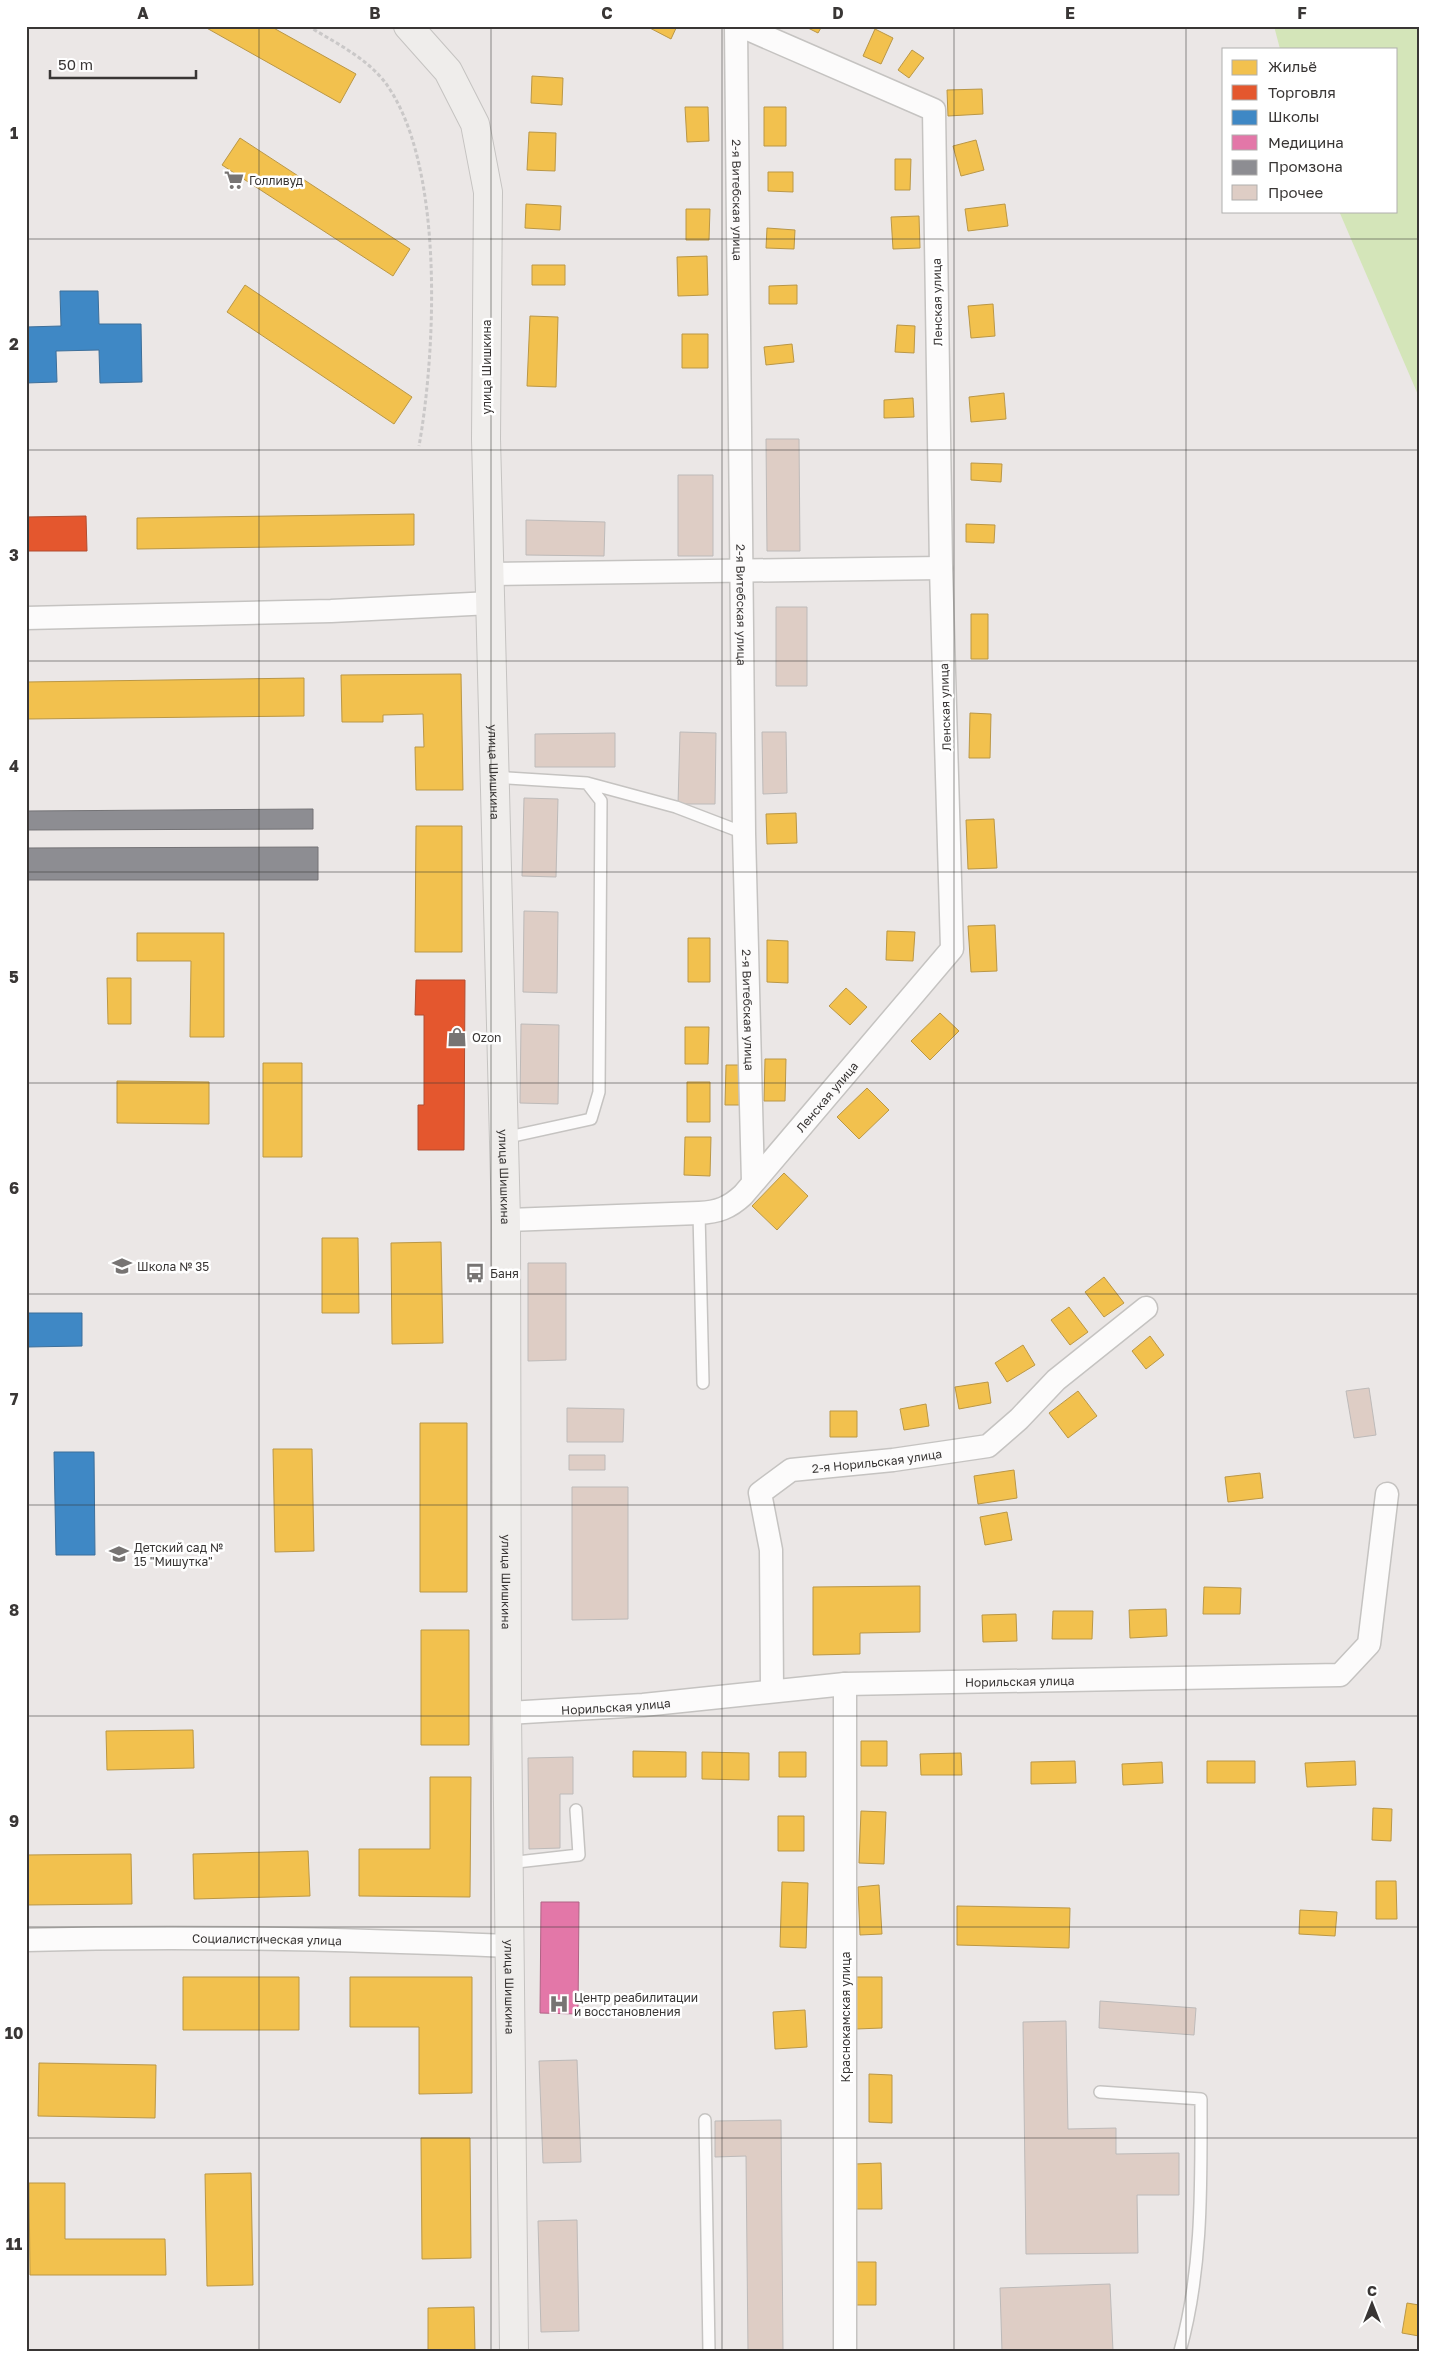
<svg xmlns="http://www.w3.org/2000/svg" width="1445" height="2377" viewBox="0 0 1445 2377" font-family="'Golos Text',sans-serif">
	<rect width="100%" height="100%" fill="#ebe7e6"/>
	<path fill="#d4e5b9" d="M1274,26h145v371l-80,-186h57v-162h-116z"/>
	<path fill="#f2c14e" stroke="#ba9746" d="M203,26h67l86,48 -16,29z
		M646,26h31l-6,13z
		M804,26h18l-4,7z
		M875,29l18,9 -12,26 -18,-8z
		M912,50l12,8 -15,20 -11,-8z
		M532,76l31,2 -1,27 -31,-2z
		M982,89l1,25 -35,2 -1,-26z
		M685,107h23l1,34 -22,1z
		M764,107h22v39h-22z
		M529,132l27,1 -1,38 -28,-1z
		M240,138l170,111 -17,27 -171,-111z
		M976,140l8,30 -23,6 -8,-30z
		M895,159h16l-1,31h-15z
		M768,172h25v20l-25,-1z
		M526,204l35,2 -1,24 -35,-2z
		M1005,204l3,22 -40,5 -3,-22z
		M686,209h24l-1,31h-23z
		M919,216l1,32 -27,1 -2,-32z
		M767,228l28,2 -1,19 -28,-1z
		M707,256l1,39 -30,1 -1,-39z
		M532,265h33v20h-33z
		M245,285l167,112 -18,27 -167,-112z
		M797,285v19h-28v-18z
		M993,304l2,32 -24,2 -3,-32z
		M530,316l28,1 -2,70 -29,-1z
		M897,325l18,1 -1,27 -19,-1z
		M682,334h26v34h-26z
		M792,344l2,18 -28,3 -2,-18z
		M1004,393l2,26 -35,3 -2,-25z
		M913,398l1,19 -30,1v-18z
		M971,463l31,1 -1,18 -30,-2z
		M414,514v31l-277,4v-31z
		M966,524l29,1 -1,18 -28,-1z
		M971,614h17v45h-17z
		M461,674l2,116h-47l-1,-43h9l-1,-33 -40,1v7h-41l-1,-47z
		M304,678v38l-278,3v-37z
		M970,713l21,1 -1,44h-21z
		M796,813l1,30 -30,1 -1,-30z
		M994,819l3,49 -29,1 -2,-49z
		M416,826h46v126h-47z
		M995,925l2,46 -26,1 -3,-46z
		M887,931l28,1 -2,29 -27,-1z
		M137,933h87v104h-34l1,-76h-54z
		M688,938h22v44h-22z
		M767,940l21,1v42l-21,-1z
		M107,978h24v46h-23z
		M846,988l21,19 -17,18 -21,-19z
		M940,1013l19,18 -29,29 -19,-19z
		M685,1027h24l-1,37h-23z
		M765,1059h21l-1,42h-21z
		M263,1063h39v94h-39z
		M726,1065h18l-1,40h-18z
		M117,1081l92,1v42l-92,-1z
		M687,1082h23v40h-23z
		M867,1088l22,22 -30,29 -22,-22z
		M685,1137h26l-1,39 -26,-1z
		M784,1173l24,23 -31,34 -25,-24z
		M322,1238h36l1,75h-37z
		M441,1242l2,101 -51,1 -1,-101z
		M1104,1277l20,26 -20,14 -19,-25z
		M1069,1307l19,25 -18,13 -19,-25z
		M1150,1336l14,19 -18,14 -14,-18z
		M1023,1345l12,20 -28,17 -12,-19z
		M988,1382l3,21 -32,6 -4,-22z
		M1078,1391l19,25 -29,22 -19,-25z
		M926,1404l3,22 -25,4 -4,-21z
		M830,1411h27v26h-27z
		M420,1423h47v169h-47z
		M273,1449h39l2,102 -39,1z
		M1014,1470l3,28 -39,6 -4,-28z
		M1260,1473l3,25 -35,4 -3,-25z
		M1007,1512l5,28 -27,5 -5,-28z
		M920,1586v46l-60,1v21l-47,1v-68z
		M1204,1587l37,1 -1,26h-37z
		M1166,1609l1,27 -37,2 -1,-28z
		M1053,1611h40l-1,28h-40z
		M1016,1614l1,27 -34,1 -1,-27z
		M421,1630h48v115h-48z
		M193,1730l1,38 -87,2 -1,-39z
		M861,1741h26v25h-26z
		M633,1751l53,1v25h-53z
		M702,1752l47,1v27l-47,-1z
		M779,1752h27v25h-27z
		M961,1753l1,22h-41l-1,-21z
		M1075,1761l1,22 -45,1v-22z
		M1207,1761h48v22h-48z
		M1355,1761l1,24 -49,2 -2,-24z
		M1162,1762l1,21 -40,2 -1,-21z
		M430,1777h41l-1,120 -111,-1v-47h71z
		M1373,1808l19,1 -1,32 -19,-1z
		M861,1811l25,1 -2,52 -25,-1z
		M778,1816h26v35h-26z
		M308,1851l2,45 -116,3 -1,-45z
		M131,1854l1,50 -106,1v-50z
		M1376,1881h20l1,38h-21z
		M782,1882l26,1 -2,65 -26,-1z
		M879,1885l3,49 -22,1 -2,-48z
		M957,1906l113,2 -1,40 -112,-3z
		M1300,1910l37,2 -2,24 -36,-2z
		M183,1977h116v53h-116z
		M350,1977h122v116l-53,1v-67h-69z
		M856,1977h26v51l-26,1z
		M805,2010l2,37 -32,2 -2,-37z
		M39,2063l117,2 -1,53 -117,-2z
		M869,2074l23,1v48l-23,-1z
		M421,2138h49l1,120 -49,1z
		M881,2163l1,46h-26l-1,-45z
		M251,2173l2,112 -46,1 -2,-112z
		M29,2183h36v56h100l1,36h-136z
		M853,2262h23v43h-23z
		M1407,2303l12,2v31l-17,-3z
		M474,2307l1,44h-47v-43z"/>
	<path fill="#e4572e" stroke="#b14d30" d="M86,516l1,35h-61v-34z
		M416,980h49l-1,170h-46v-45h6v-90h-9z"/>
	<path fill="#3f88c5" stroke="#3d6f9a" d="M60,291h38l1,33h42l1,58 -42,1 -1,-33 -43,1 1,31 -31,1v-56l35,-1z
		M26,1313h56v33l-55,1z
		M54,1452h40l1,103h-39z"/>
	<path fill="#e377a8" stroke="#b06486" d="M541,1902h38l-1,112 -38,-1z"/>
	<path fill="#8d8d92" stroke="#747376" d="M313,809v20l-287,1v-19z
		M318,847v33h-292v-32z"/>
	<path fill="#decdc5" stroke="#bdbab9" d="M766,439h33l1,112h-33z
		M678,475h35v81h-35z
		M526,520l79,2 -1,34 -78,-1z
		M776,607h31v79h-31z
		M680,732l36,1 -1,71h-37z
		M762,732h24l1,61 -24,1z
		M615,733v34h-80v-33z
		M524,798l34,1 -2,78 -34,-1z
		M524,911l34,1 -1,81 -34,-1z
		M521,1024l38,1 -1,79 -38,-1z
		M528,1263h38v97l-38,1z
		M1369,1388l7,47 -22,3 -8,-47z
		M567,1408l57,1 -1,33h-56z
		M569,1455h36v15h-36z
		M572,1487h56v132l-56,1z
		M573,1757v37h-13v54l-31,1 -1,-91z
		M1100,2001l96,7 -2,27 -95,-7z
		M1066,2021l2,108 48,-1v26l63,-1v42h-42l1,58 -112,1 -3,-232z
		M577,2060l4,102 -38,1 -4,-102z
		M781,2120l2,231h-35l-2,-195 -31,1v-36z
		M577,2220l2,111 -38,1 -3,-111z
		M1110,2284l3,67h-111l-2,-63z"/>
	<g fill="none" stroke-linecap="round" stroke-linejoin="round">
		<defs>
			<path id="lane" d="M494,777l93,6 14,18 -2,291 -8,27 -87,19
				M587,783l89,24 68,26
				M699,1213l4,170
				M508,1863l71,-8 -3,-45
				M1100,2092l101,7c0,84 2,170 -21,252
				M705,2120l4,231"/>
			<g id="street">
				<path id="s1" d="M736,26l8,807 9,349"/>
				<path d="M490,574l451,-6"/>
				<path d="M26,618l305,-7 160,-8"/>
				<path id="s2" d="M506,1220l193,-7c19,-1 30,-5 44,-18l209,-246 -11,-381 -7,-458 -193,-84"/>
				<path d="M845,1684v667"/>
				<path id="s3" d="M772,1691l-1,-141 -11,-57 31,-23 102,-10 95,-14 31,-27 37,-39 90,-72"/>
				<path id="s4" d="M507,1713l136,-8 202,-21 495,-9 29,-31 18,-150"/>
				<path id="s5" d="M26,1940c161,-5 322,-1 483,6"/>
			</g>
			<g id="secondary">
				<path id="s6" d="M408,26l40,45 27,53 13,68 -2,247 20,781 1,493 7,638"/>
			</g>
		</defs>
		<use href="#lane" stroke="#c5c3c1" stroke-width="14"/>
		<use href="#street" stroke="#c5c3c1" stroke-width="25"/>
		<use href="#secondary" stroke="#c5c3c1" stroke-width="30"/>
		<path stroke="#cac8c8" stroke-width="3" stroke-dasharray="4 2.5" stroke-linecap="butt" d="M308,26c26,16 57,31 76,55 61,80 52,270 35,365"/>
		<use href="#lane" stroke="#fcfbfb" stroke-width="11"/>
		<use href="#street" stroke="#fcfbfb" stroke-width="22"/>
		<use href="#secondary" stroke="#efedeb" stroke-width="28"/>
	</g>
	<path fill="none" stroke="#393635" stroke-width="1" stroke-opacity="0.55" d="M259,26v2325M491,26v2325M722,26v2325M954,26v2325M1186,26v2325M26,239h1393M26,450h1393M26,661h1393M26,872h1393M26,1083h1393M26,1294h1393M26,1505h1393M26,1716h1393M26,1927h1393M26,2138h1393"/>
	<defs>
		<symbol id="supermarket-bare" viewBox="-9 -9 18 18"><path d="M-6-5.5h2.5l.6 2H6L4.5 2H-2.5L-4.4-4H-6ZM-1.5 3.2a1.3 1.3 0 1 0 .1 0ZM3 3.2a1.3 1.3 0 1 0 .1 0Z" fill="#777473" stroke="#fff" stroke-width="2.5" paint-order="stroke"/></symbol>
		<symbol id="shop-bare" viewBox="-9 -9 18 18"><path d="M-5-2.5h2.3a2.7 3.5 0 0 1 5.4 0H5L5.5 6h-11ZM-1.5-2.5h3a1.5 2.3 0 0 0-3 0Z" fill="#777473" stroke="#fff" stroke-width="2.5" paint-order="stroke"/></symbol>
		<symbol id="school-bare" viewBox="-9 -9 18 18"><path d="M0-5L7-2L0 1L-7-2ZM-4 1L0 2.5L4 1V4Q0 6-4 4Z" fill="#777473" stroke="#fff" stroke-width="2.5" paint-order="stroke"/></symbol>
		<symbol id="bus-bare" viewBox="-9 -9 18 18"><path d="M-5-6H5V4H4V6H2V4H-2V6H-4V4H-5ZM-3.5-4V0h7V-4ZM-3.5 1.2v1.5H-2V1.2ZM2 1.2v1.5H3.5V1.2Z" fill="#777473" stroke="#fff" stroke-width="2.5" paint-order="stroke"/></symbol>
		<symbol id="hospital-bare" viewBox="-9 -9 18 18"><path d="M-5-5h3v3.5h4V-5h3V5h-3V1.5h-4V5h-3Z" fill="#777473" stroke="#fff" stroke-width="2.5" paint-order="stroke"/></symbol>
	</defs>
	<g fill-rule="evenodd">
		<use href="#supermarket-bare" x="220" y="166" width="28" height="28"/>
		<use href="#shop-bare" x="443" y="1023" width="28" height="28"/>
		<use href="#school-bare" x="108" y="1252" width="28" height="28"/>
		<use href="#bus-bare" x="461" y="1259" width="28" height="28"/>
		<use href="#school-bare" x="105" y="1540" width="28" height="28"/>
		<use href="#hospital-bare" x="545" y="1990" width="28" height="28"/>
	</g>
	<g text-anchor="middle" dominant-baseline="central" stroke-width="5" stroke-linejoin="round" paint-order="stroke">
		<g font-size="12" fill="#393635" stroke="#fff" text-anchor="start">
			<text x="249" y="180">Голливуд</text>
			<text x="472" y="1037">Ozon</text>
			<text x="137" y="1266">Школа № 35</text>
			<text x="490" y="1273">Баня</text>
			<text x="134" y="1547">Детский сад №<tspan x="134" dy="14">15 "Мишутка"</tspan></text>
			<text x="574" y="1997">Центр реабилитации<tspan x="574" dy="14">и восстановления</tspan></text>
		</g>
		<g font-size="12" fill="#393635" stroke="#fff">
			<text stroke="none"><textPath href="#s1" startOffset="174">2-я Витебская улица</textPath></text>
			<text transform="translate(937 302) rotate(-91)">Ленская улица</text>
			<text transform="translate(486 367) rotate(-90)">улица Шишкина</text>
			<text stroke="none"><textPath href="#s1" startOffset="579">2-я Витебская улица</textPath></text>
			<text transform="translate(945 707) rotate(-92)">Ленская улица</text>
			<text stroke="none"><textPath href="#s6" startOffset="769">улица Шишкина</textPath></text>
			<text stroke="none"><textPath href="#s1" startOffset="984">2-я Витебская улица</textPath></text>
			<text stroke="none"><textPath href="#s2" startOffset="371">Ленская улица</textPath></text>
			<text stroke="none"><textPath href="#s6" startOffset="1174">улица Шишкина</textPath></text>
			<text stroke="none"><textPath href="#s3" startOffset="324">2-я Норильская улица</textPath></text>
			<text stroke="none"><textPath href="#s6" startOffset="1579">улица Шишкина</textPath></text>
			<text stroke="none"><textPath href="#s4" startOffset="514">Норильская улица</textPath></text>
			<text stroke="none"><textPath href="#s4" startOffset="109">Норильская улица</textPath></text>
			<text stroke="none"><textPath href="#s5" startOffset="241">Социалистическая улица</textPath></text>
			<text stroke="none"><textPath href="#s6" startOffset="1984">улица Шишкина</textPath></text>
			<text transform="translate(845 2017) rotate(-90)">Краснокамская улица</text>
		</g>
	</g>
	<rect width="1445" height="2377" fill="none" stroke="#ffffff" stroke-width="55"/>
	<rect x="1222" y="48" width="175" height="165" fill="#ffffff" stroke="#b0afae"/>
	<rect x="1232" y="60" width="25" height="15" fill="#f2c14e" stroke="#b0afae"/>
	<text x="1268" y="72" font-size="15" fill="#393635">Жильё</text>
	<rect x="1232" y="85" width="25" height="15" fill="#e4572e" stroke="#b0afae"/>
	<text x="1268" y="98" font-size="15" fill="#393635">Торговля</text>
	<rect x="1232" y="110" width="25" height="15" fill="#3f88c5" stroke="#b0afae"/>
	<text x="1268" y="122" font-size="15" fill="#393635">Школы</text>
	<rect x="1232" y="135" width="25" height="15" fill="#e377a8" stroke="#b0afae"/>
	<text x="1268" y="148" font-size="15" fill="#393635">Медицина</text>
	<rect x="1232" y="160" width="25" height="15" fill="#8d8d92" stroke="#b0afae"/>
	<text x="1268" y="172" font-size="15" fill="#393635">Промзона</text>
	<rect x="1232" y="185" width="25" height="15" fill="#decdc5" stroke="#b0afae"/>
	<text x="1268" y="198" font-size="15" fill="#393635">Прочее</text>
	<g transform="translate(1372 2304)" stroke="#ffffff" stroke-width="4" paint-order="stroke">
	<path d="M0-4L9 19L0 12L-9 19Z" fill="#393635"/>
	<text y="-8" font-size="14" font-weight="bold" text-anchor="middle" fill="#393635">С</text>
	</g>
	<path d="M50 70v8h146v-8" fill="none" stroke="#393635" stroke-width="2.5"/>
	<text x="58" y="70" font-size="15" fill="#393635" stroke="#ffffff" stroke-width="4" paint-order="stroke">50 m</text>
	<rect x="28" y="28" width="1390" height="2322" fill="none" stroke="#393635" stroke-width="2"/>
	<g font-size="16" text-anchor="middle" font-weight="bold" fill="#393635">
		<text x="143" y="19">A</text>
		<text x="375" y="19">B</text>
		<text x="607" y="19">C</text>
		<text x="838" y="19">D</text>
		<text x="1070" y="19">E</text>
		<text x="1302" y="19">F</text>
		<text x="14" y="139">1</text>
		<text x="14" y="350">2</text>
		<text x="14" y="561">3</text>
		<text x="14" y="772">4</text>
		<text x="14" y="983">5</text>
		<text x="14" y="1194">6</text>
		<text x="14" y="1405">7</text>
		<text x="14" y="1616">8</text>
		<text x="14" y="1827">9</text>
		<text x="14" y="2039">10</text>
		<text x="14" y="2250">11</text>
	</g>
</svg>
